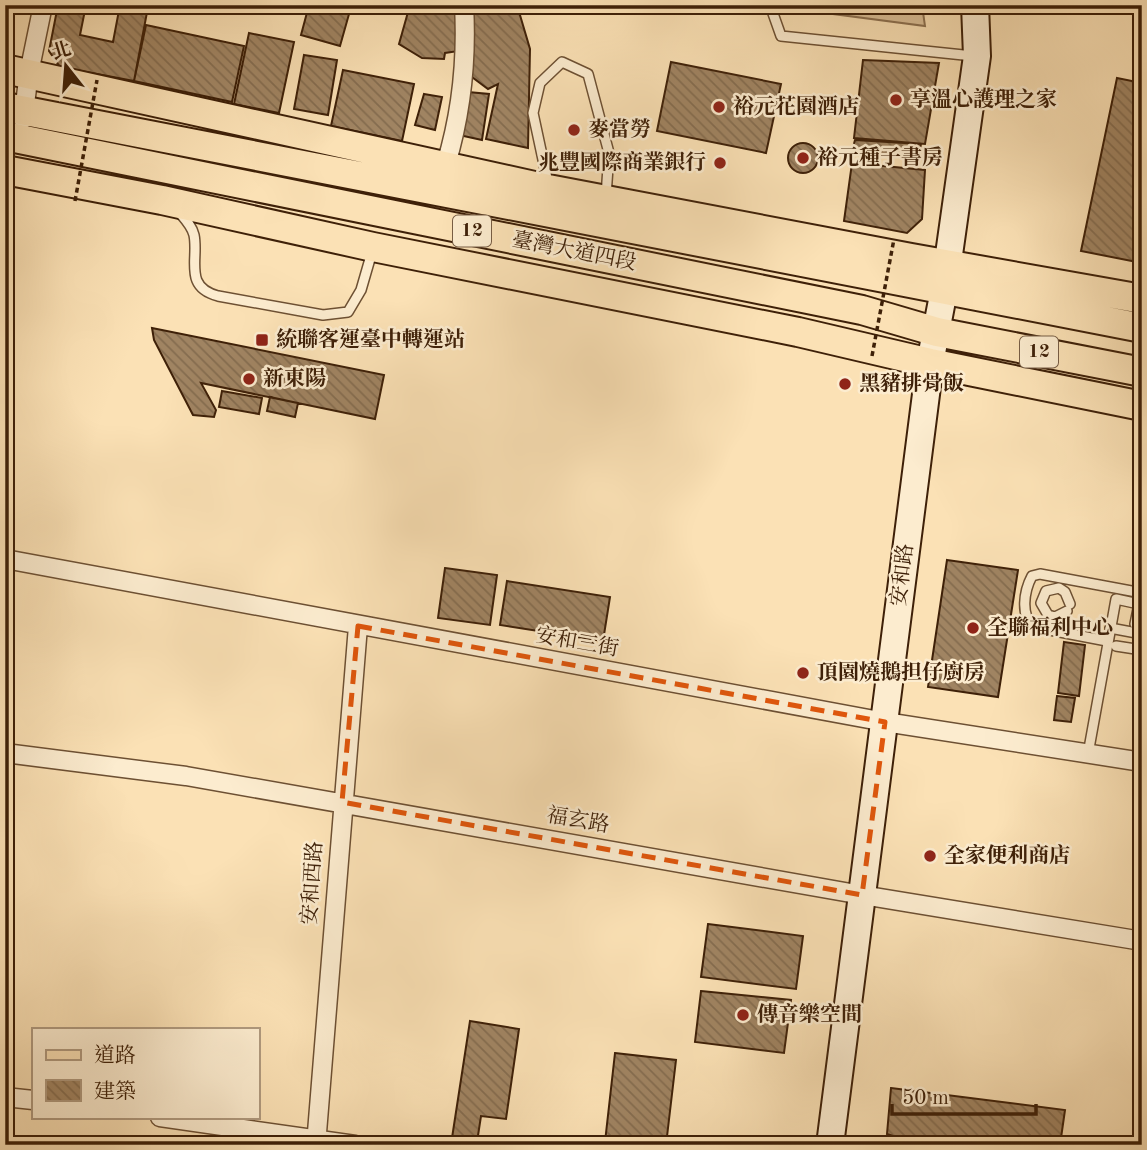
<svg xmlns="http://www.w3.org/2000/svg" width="1147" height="1150" viewBox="0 0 1147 1150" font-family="'Old Standard TT','Noto Serif TC',serif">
	<defs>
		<pattern id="building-back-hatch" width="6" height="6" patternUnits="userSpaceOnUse" patternTransform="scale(1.75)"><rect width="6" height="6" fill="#a08462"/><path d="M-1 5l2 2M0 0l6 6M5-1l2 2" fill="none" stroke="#846c4f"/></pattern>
	</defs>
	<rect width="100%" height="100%" fill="#fbe1b5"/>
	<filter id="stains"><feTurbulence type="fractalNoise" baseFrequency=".00286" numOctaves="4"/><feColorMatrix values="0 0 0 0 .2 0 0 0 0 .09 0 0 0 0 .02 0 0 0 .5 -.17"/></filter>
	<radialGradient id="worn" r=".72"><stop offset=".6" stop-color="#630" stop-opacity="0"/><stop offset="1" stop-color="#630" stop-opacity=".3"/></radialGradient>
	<path fill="#dbc098" stroke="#8c7050" stroke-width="2" d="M780,5h142l3,21 -145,-19z"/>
	<path fill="url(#building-back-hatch)" stroke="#3e2008" stroke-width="2" d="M58,5h28l-6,30 33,7 7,-37 28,2 -14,74 -74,-14 -11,-16z
		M309,5l42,2 -11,39 -39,-11z
		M410,5h51l-2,46 -14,2 -1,6 -22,-1 -23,-14z
		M466,5h51l13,44 -2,99 -42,-9 12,-55 -10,5 -24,-18z
		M146,25l98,21 -12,56 -98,-21z
		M249,33l45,9 -15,71 -45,-9z
		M304,55l33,5 -9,55 -34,-6z
		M863,60l76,3 -14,81 -71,-6z
		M671,62l110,22 -15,69 -109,-22z
		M343,70l71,14 -12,57 -71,-15z
		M1117,78l25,5v180l-61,-12z
		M468,92l21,2 -7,46 -23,-5z
		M424,94l18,3 -7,33 -20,-5z
		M855,140l66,4 -3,15 -66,-8z
		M788 158a15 15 0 1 1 30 0a15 15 0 1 1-30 0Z
		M852,163l73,7 -3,49 -15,14 -63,-12z
		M152,328l232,47 -9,44 -174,-36 15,27 -2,7 -21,-2 -39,-75z
		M222,391l40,7 -3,16 -40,-7z
		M270,397l28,6 -3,14 -28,-6z
		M947,560l71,10 -20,127 -70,-10z
		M445,568l52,7 -7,50 -52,-7z
		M507,581l103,16 -7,44 -103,-16z
		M1064,642l21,3 -6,51 -21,-3z
		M1057,696l18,2 -4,24 -17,-2z
		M708,924l95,12 -7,53 -95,-12z
		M701,991l90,9 -7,53 -89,-11z
		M470,1021l49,8 -13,90 -25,-3 -4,26 -25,-4z
		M615,1053l61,7 -10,85 -61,-3z
		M891,1088l174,22 -5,35h-168l1,-9 -6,-2z"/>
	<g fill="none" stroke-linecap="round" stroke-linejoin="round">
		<defs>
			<path id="lane" d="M770,5l11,31 192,20
				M548,183l-15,-70 7,-30 22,-21 26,12 21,79 -3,43
				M179,212c6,7 13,14 15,23 5,24 -11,52 24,61l105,19 25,-3 13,-22 11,-38
				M1067,611l-12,6 -7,-2 -7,-12 5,-12 13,-3 6,4 5,12
				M1110,628l32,6
				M1107,641l-73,-14c-14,-11 -10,-36 -2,-51l8,-2 102,19
				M1116,646l26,4
				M1088,754l28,-155 23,5 -4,20 7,1"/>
			<path id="street" d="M23,119l6,-46 14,-68
				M446,164c15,-50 21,-106 18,-159
				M5,559l880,163 257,40
				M5,753l181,23 676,119 280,46
				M5,1097l28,3
				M160,1117l195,28
				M316,1145l42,-519"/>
			<path id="secondary" d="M830,1145l100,-782 14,-73 33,-234 -2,-51"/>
			<path id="primary" d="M5,69l543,120 363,69 231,41
				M5,107l1137,221
				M5,136l857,174 75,22 205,40
				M5,170l157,30 211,47 425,85 132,31 212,43"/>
		</defs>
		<use href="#lane" stroke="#6d5033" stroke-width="12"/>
		<use href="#street" stroke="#6d5033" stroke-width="21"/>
		<use href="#secondary" stroke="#3e2008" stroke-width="30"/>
		<use href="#primary" stroke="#3e2008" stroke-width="32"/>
		<use href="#lane" stroke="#fceccf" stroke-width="9"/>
		<use href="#street" stroke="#fceccf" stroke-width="18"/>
		<use href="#secondary" stroke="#fceccf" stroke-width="26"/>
		<use href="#primary" stroke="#fbe1b5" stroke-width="28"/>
		<path stroke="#3e2008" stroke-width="3.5" stroke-dasharray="5 3.5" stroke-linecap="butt" d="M75,201l22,-121
			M872,356l22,-117"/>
	</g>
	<path fill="none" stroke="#e0560c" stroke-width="5" stroke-dasharray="14 9" stroke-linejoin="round" d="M358,626l527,96 -23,173 -520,-93z"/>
	<g fill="#8f2418" stroke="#fceccf" stroke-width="2.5">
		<circle cx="896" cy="100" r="7"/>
		<circle cx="719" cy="107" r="7"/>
		<circle cx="574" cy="130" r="7"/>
		<circle cx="803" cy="158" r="7"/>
		<circle cx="720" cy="163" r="7"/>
		<rect x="255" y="333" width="14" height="14" rx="3.5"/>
		<circle cx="249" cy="379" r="7"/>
		<circle cx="845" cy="384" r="7"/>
		<circle cx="973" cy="628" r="7"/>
		<circle cx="803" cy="673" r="7"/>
		<circle cx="930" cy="856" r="7"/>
		<circle cx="743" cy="1015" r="7"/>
	</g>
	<g text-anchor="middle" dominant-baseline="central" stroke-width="5" stroke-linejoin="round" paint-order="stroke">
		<g fill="#fceccf" stroke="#775d44" stroke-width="2">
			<rect x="453" y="215.5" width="38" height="31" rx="5"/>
			<rect x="1020" y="336.5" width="38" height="31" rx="5"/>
		</g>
		<g font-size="19" font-weight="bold" fill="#3e2008">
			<text x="472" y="231">12</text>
			<text x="1039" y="352">12</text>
		</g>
		<g font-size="21" font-weight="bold" fill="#3e2008" stroke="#fceccf" text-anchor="start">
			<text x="910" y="100">享溫心護理之家</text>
			<text x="733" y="107">裕元花園酒店</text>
			<text x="588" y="130">麥當勞</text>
			<text x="817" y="158">裕元種子書房</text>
			<text x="706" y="163" text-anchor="end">兆豐國際商業銀行</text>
			<text x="276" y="340">統聯客運臺中轉運站</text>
			<text x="263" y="379">新東陽</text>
			<text x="859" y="384">黑豬排骨飯</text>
			<text x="987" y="628">全聯福利中心</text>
			<text x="817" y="673">頂園燒鵝担仔廚房</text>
			<text x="944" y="856">全家便利商店</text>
			<text x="757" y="1015">傳音樂空間</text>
		</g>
		<g font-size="21" fill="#3e2008" stroke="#fceccf">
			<text transform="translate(574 252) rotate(11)">臺灣大道四段</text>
			<text transform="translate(903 575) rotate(-83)">安和路</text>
			<text transform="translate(577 643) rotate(10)">安和三街</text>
			<text transform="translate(578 821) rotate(10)">福玄路</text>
			<text transform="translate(313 883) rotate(-86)">安和西路</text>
		</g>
	</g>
	<rect width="1147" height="1150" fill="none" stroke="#fbe1b5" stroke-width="28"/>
	<rect x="7" y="7" width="1133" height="1136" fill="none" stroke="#3e2008" stroke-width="3.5"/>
	<rect x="14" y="14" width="1119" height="1122" fill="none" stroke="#3e2008" stroke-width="2"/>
	<rect x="32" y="1028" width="228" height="91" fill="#fceccf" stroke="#b09a7f" stroke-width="2"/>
	<rect x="46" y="1050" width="35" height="10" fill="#fbe1b5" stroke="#b09a7f" stroke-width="2"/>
	<text x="94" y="1062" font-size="21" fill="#3e2008">道路</text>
	<rect x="46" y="1080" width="35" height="21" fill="url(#building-back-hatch)" stroke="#b09a7f" stroke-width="2"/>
	<text x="94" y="1098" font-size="21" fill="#3e2008">建築</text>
	<g transform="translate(66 66) rotate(343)" stroke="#fceccf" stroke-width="5" paint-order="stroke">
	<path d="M0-5L12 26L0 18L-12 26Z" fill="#3e2008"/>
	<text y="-10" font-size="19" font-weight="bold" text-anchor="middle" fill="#3e2008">北</text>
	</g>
	<path d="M892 1104v10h144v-10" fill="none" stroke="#3e2008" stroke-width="3.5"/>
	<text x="902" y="1104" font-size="21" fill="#3e2008" stroke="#fceccf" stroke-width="5" paint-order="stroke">50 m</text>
	<rect width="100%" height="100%" filter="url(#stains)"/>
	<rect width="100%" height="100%" fill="url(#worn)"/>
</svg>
